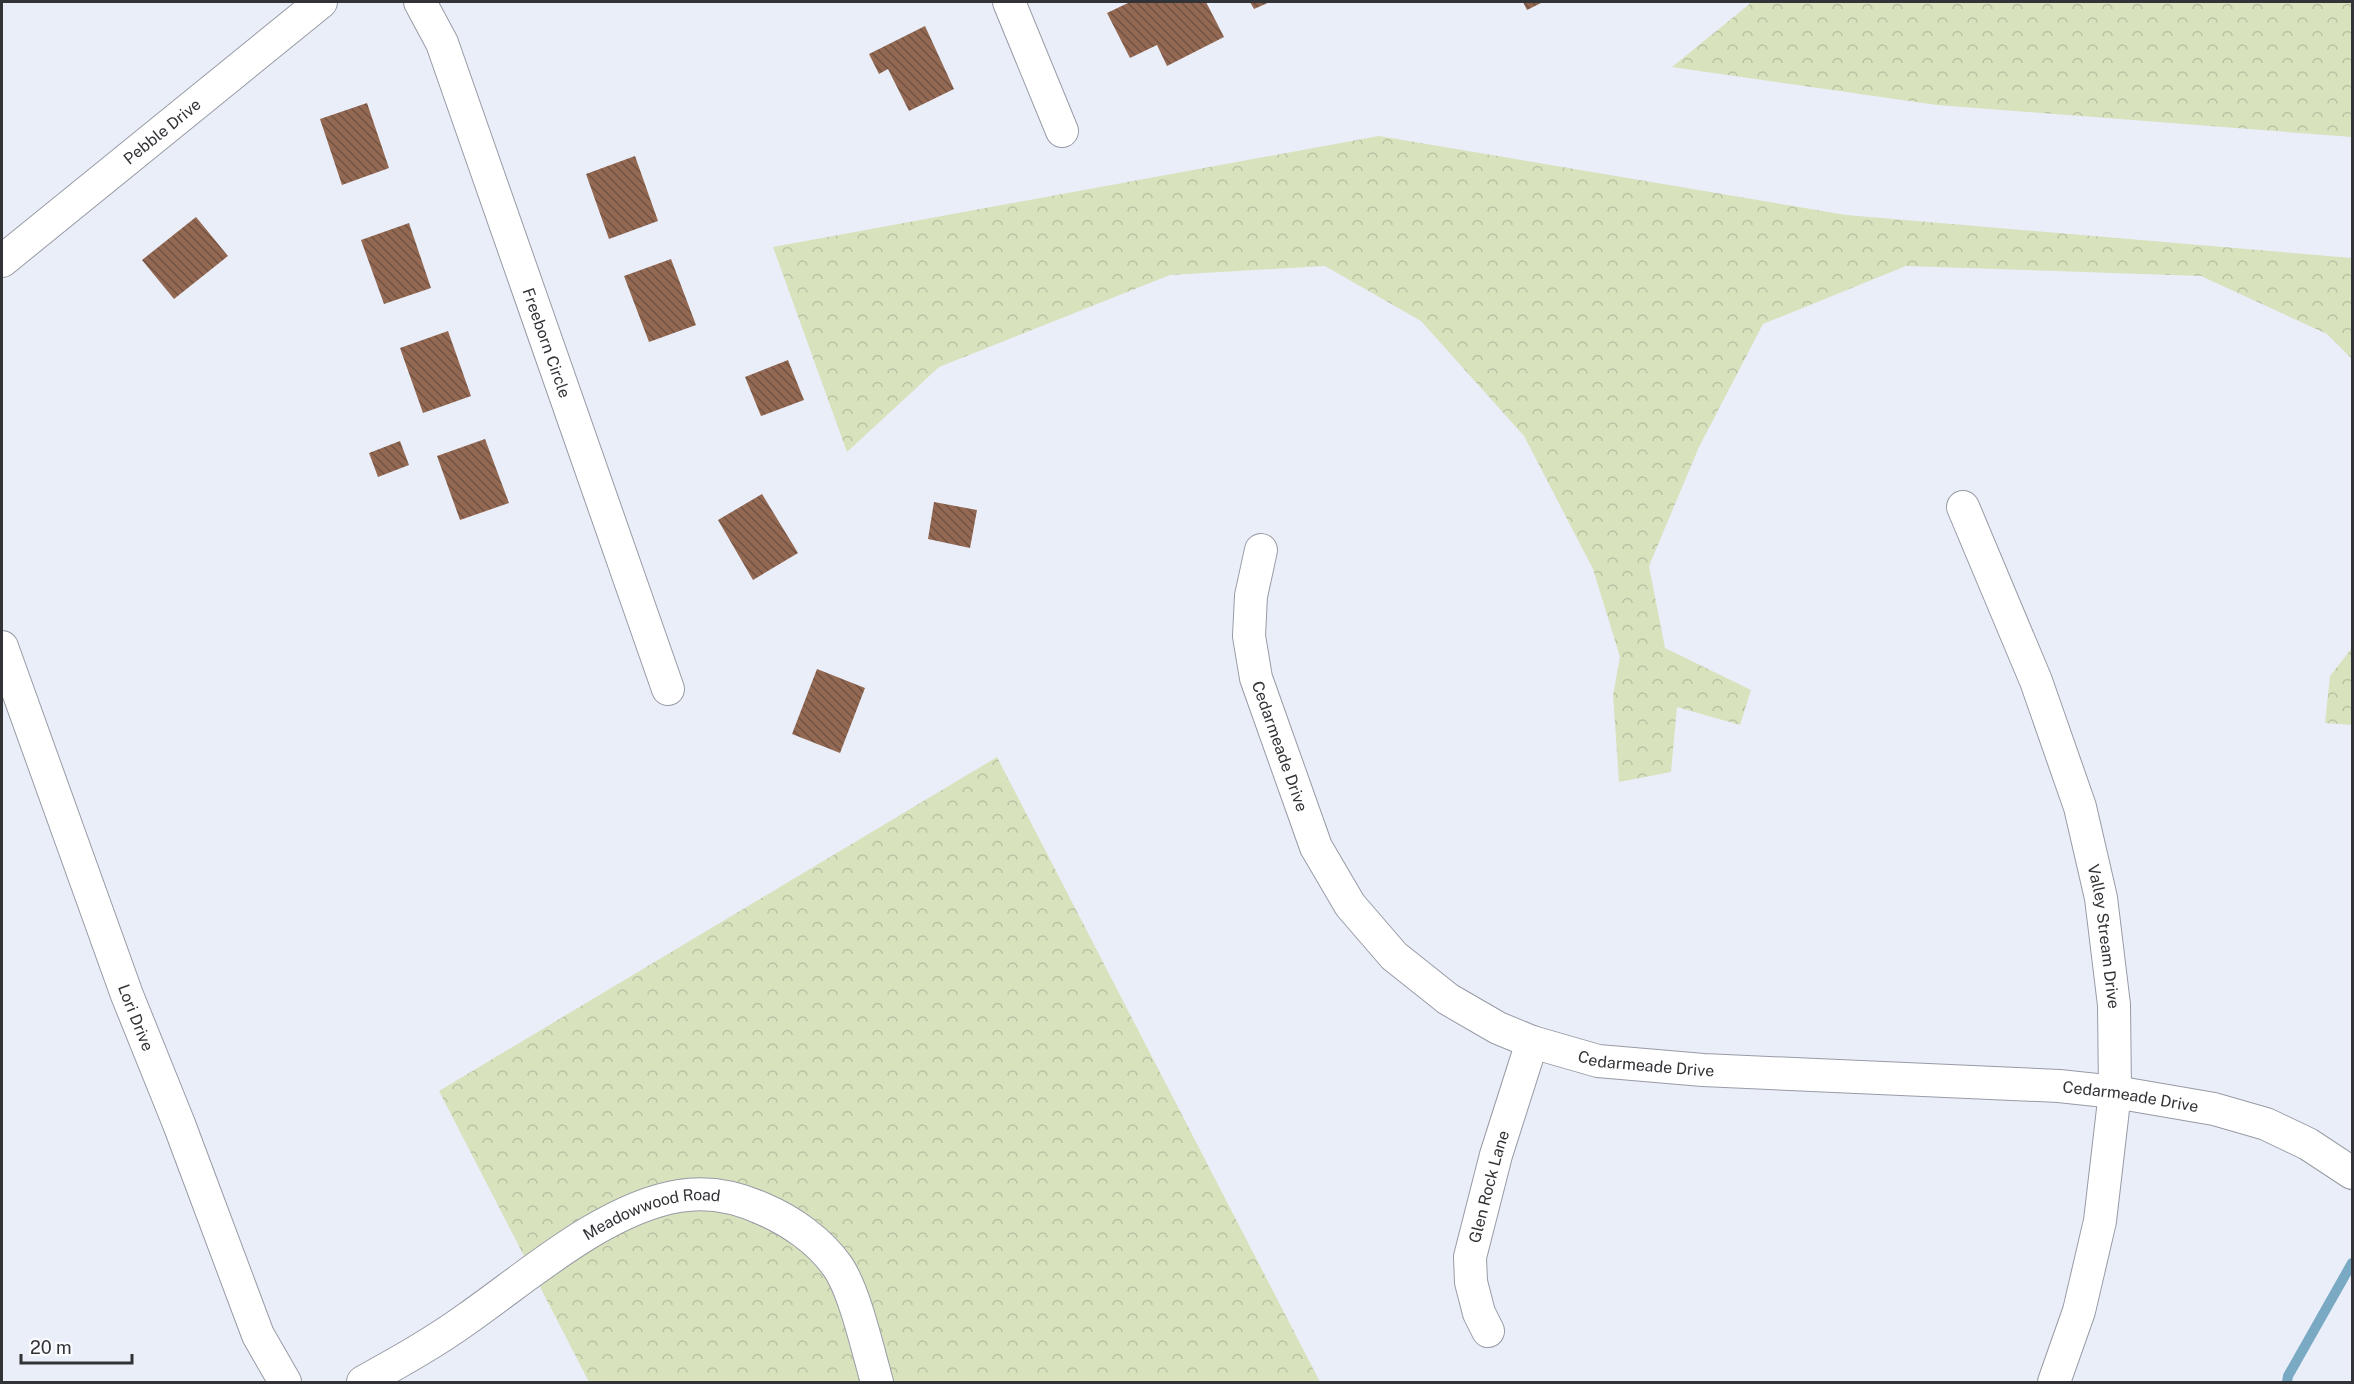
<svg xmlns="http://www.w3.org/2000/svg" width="2354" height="1384" viewBox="0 0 2354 1384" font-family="'Public Sans',sans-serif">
	<defs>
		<pattern id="forest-crowns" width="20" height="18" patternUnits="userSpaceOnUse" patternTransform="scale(1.5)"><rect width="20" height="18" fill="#d8e2bd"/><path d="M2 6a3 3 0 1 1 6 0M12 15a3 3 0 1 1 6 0" fill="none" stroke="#bac2a3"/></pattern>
		<pattern id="building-back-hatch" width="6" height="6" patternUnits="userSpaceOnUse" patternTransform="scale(1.5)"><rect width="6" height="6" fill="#936953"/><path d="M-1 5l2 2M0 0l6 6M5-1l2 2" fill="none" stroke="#725242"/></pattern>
	</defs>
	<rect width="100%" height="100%" fill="#eaeef9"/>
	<path fill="url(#forest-crowns)" d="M1752,2h600v135l-415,-32 -265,-38z
		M1379,136l467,79 506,43v101l-25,-25 -126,-58 -295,-10 -143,58 -64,123 -50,119 16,82 86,42 -11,35 -63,-18 -6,65 -52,10 -6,-87 7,-38 -27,-88 -69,-133 -103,-115 -96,-55 -155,9 -231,92 -92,85 -74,-205z
		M2352,648v77l-27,-2 5,-47z
		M997,757l323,625h-731l-150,-291z"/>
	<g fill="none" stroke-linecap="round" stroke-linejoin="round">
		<path stroke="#7aa9c4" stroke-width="10" d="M2287,1382l1,-6 64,-113"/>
	</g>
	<path fill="url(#building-back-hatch)" d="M1130,2h76l18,35 -57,29 -10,-21 -27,13 -23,-45z
		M1250,2h20l-16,7z
		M1523,2h20l-16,8z
		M925,26l29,63 -45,22 -21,-42 -9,5 -10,-20z
		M367,103l22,65 -47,17 -22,-66z
		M635,156l23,65 -49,18 -23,-65z
		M196,217l32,39 -54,43 -32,-39z
		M409,223l22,65 -47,16 -23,-64z
		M671,259l25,66 -47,17 -25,-66z
		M448,331l23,65 -48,17 -23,-65z
		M788,360l16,40 -43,16 -16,-39z
		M485,439l24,64 -49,17 -23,-64z
		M400,441l9,24 -31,12 -9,-24z
		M762,494l36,59 -45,27 -35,-60z
		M934,502l43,8 -7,38 -42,-9z
		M817,669l48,19 -25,65 -48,-19z"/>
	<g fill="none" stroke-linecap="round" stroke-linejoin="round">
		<defs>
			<g id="minor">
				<path id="s1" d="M420,2l22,41 226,646"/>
				<path d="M1009,2l53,129"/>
				<path id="s2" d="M2,261l319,-259"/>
				<path id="s3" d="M1963,507l73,174 44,126 21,91 13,107 1,87 -15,129 -21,90 -25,71"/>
				<path id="s4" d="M1261,550l-10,46 -2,40 7,42 60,169 34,58 44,51 54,43 50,29 34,14 66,19 105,9 356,16 56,6 99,17 52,15 42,20 44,29"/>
				<path id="s5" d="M2,647l125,348 52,129 79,211 27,47"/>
				<path id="s6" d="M1488,1331l-9,-18 -8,-31 -1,-25 26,-102 36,-113"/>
				<path id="s7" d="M363,1382c36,-20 72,-40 105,-64 60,-42 137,-110 211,-122 29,-5 58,1 84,13 28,12 57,32 75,58 17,25 30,84 39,115"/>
			</g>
		</defs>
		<use href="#minor" stroke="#979ba5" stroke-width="34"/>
		<use href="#minor" stroke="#fff" stroke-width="32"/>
	</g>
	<g text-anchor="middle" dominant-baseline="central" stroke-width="6" stroke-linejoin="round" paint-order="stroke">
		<g font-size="16" fill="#323337" stroke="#fafbfe">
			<text stroke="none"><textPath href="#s2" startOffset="206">Pebble Drive</textPath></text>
			<text stroke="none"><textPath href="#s1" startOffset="364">Freeborn Circle</textPath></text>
			<text stroke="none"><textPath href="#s4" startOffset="202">Cedarmeade Drive</textPath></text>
			<text stroke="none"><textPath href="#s3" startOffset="454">Valley Stream Drive</textPath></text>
			<text stroke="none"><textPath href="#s5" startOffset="394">Lori Drive</textPath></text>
			<text stroke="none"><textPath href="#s4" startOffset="724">Cedarmeade Drive</textPath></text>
			<text stroke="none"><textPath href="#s4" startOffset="1210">Cedarmeade Drive</textPath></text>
			<text stroke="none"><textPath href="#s6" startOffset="150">Glen Rock Lane</textPath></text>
			<text stroke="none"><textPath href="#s7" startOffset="338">Meadowwood Road</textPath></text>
		</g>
	</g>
	<rect width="2354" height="1384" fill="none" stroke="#323337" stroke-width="6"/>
	<path d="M21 1354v9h111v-9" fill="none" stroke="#323337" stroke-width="3"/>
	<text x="30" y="1354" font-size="18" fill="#323337" stroke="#fafbfe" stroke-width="4.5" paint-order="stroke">20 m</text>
</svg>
